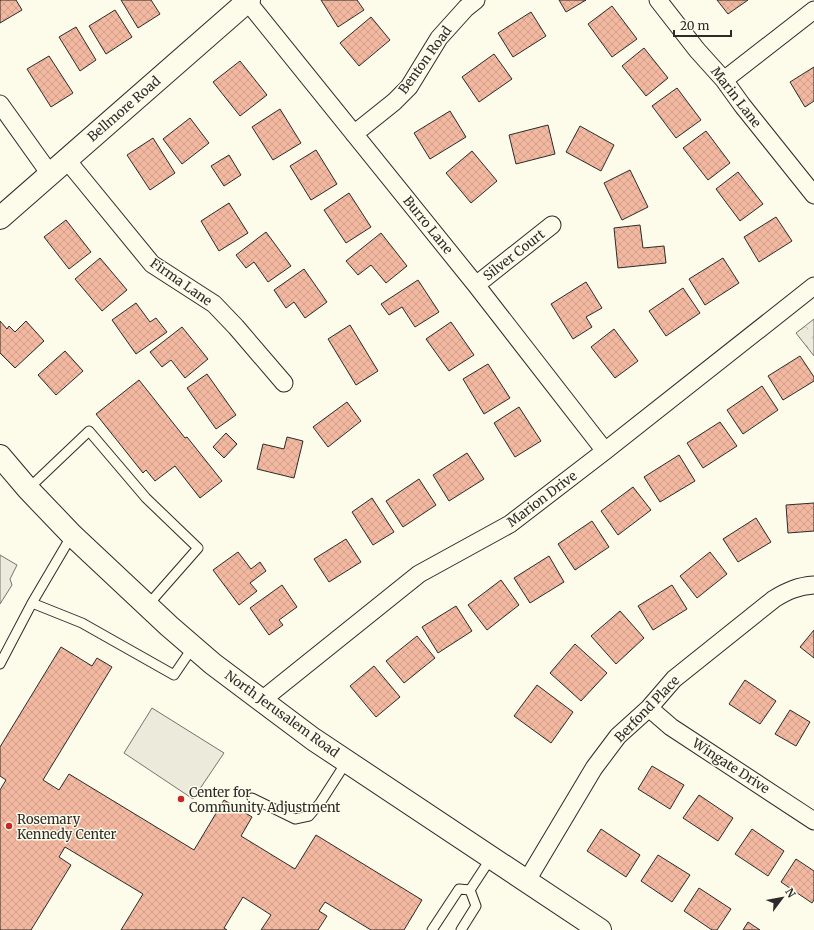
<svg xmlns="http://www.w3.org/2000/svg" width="814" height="930" viewBox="0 0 814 930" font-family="Merriweather,serif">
	<defs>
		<pattern id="forest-crowns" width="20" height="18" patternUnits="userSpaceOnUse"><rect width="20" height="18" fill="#ecebdb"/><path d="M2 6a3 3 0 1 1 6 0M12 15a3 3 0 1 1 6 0" fill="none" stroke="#cbcabc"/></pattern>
		<pattern id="building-cross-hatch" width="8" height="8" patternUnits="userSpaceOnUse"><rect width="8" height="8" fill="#f2b8a0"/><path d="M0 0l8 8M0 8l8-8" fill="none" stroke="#d09e8a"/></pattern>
	</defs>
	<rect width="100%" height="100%" fill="#fdfbea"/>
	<path fill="url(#forest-crowns)" stroke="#74746e" d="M814,319v37l-18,-23z"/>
	<path fill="#eceadb" stroke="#74746e" d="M0,555l17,10 -7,14 2,6 -12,19z
		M152,708l72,45 -31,46 -69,-46z"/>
	<path fill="url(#building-cross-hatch)" stroke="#2b2b2b" d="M0,0h16l6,10 -22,13z
		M121,0h30l9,14 -22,14z
		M321,0h36l7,10 -26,17z
		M559,0h27l-20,12z
		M717,0h31l-20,14z
		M612,6l25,33 -25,18 -24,-33z
		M115,10l17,27 -26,17 -17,-28z
		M531,12l15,24 -33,21 -15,-24z
		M371,17l19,23 -31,26 -19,-23z
		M76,27l20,33 -16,11 -21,-34z
		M644,48l24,30 -22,18 -24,-30z
		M494,54l18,25 -33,23 -17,-25z
		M49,56l24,37 -22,14 -24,-38z
		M240,61l27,34 -27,21 -27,-34z
		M814,67v34l-9,6 -15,-25z
		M677,88l24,32 -25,18 -24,-32z
		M280,109l21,34 -28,17 -21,-33z
		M450,111l16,26 -36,22 -16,-26z
		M190,118l19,25 -27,21 -19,-25z
		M548,125l7,29 -39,10 -7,-29z
		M580,126l34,19 -13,26 -35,-19z
		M706,131l24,32 -22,17 -25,-32z
		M153,138l22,35 -25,17 -23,-35z
		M316,150l21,34 -26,16 -21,-34z
		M472,151l25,30 -26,22 -25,-30z
		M229,155l12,20 -17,11 -13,-20z
		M630,170l18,37 -26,13 -18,-37z
		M738,172l25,32 -23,17 -24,-32z
		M349,193l22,34 -25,16 -22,-33z
		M229,203l19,30 -29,18 -18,-30z
		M776,217l16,24 -33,21 -15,-25z
		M66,220l25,32 -22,17 -25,-32z
		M640,225l3,23 21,-2 2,17 -48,5 -4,-40z
		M266,232l25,34 -23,16 -14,-20 -8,6 -10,-13z
		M381,233l26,33 -21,17 -15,-18 -13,10 -12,-14z
		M100,258l27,32 -25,21 -27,-32z
		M723,258l16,25 -34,22 -16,-26z
		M304,269l23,33 -22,16 -11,-16 -8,6 -12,-18z
		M418,280l21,32 -24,15 -13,-20 -13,8 -8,-11z
		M586,282l16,26 -16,9 6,10 -19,12 -22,-35z
		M683,288l17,25 -34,23 -17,-25z
		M136,303l14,19 6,-4 11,14 -31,22 -24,-34z
		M0,321l7,8 2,-3 6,6 11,-11 18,20 -29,27 -15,-15z
		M451,322l23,33 -25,16 -23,-32z
		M350,325l28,46 -22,14 -28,-46z
		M182,327l26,32 -23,19 -14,-18 -9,7 -12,-15z
		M614,329l24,32 -23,17 -24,-31z
		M65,351l18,20 -27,24 -18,-20z
		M800,356l14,21v4l-31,19 -15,-24z
		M488,364l22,34 -26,16 -21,-35z
		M207,374l29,41 -20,14 -29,-41z
		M139,380l46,58 2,-1 35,44 -22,17 -25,-32 -20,15 -9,-11 -3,3 -47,-59z
		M762,386l16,24 -35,24 -16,-24z
		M347,402l14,19 -33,26 -15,-20z
		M519,407l22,34 -26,16 -21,-34z
		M720,422l17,24 -34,22 -16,-25z
		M226,433l11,11 -13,14 -11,-11z
		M287,437l16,4 -9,37 -37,-9 6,-25 21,5z
		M467,453l17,26 -35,22 -16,-26z
		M679,455l16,26 -35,21 -16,-25z
		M419,479l17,26 -33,22 -17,-26z
		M633,487l18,23 -33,25 -17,-24z
		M372,498l22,34 -21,13 -21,-33z
		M814,503v28l-26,2 -2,-28z
		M756,518l15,24 -33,20 -15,-23z
		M592,521l17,26 -34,23 -17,-26z
		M346,539l15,23 -32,20 -15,-23z
		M238,552l13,17 9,-7 6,9 -16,12 7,8 -18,14 -26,-35z
		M710,552l17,22 -30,24 -17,-22z
		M549,556l15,26 -34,21 -16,-25z
		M501,580l18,25 -32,25 -19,-25z
		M282,585l15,22 -18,13 4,5 -14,10 -19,-27z
		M672,585l15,24 -34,21 -15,-24z
		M456,606l16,25 -34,22 -16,-26z
		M620,611l24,27 -28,26 -25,-28z
		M814,630v28l-14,-11z
		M417,636l18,22 -31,25 -18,-22z
		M575,644l32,29 -26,28 -31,-28z
		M61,647l31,19 5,-8 15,9 -69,113 16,10 10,-16 125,76 30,-50 28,17 -11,19 54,33 21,-34 106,65 -18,30h-33l-46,-28 -6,9 8,5 -9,14h-57l10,-15 -28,-18 -19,31 3,2h-106l22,-36 -78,-47 -6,10 12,8 -40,65h-31v-140l6,-10 -6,-4v-29z
		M374,666l26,31 -24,20 -26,-31z
		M745,680l31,21 -16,23 -31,-20z
		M537,685l36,27 -22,31 -37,-27z
		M790,710l20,12 -14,24 -21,-12z
		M652,766l32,19 -14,24 -32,-20z
		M699,795l34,23 -15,23 -35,-23z
		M601,829l39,26 -14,22 -39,-26z
		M752,829l32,22 -16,25 -33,-22z
		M658,855l32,20 -18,27 -31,-21z
		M796,859l18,12v29l-2,3 -31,-21z
		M699,888l32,21 -14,21h-5l-28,-19z
		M748,922l12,8h-17z"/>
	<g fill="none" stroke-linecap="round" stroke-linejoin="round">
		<defs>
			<path id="service" d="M28,489l61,-58 57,67 52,50 -51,58
				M32,603l50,20 92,52 19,-28
				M0,664l32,-61 40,-68
				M252,798l43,21 14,-3 11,-13 27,-42
				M470,890l21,-32
				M432,930l27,-41 11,1
				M461,930l15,-24 -6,-16"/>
			<path id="minor" d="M658,0l39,50 27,30 18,25 72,90
				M247,1l229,284 129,166
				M724,80l90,-70
				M0,104l50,70
				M354,134l40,-32 15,-15 30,-49 27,-30 10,-8
				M66,159l86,105 62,40 22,23 48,56
				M476,285l76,-60
				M262,700l157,-126 91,-50 95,-73 209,-165
				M649,708l22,19 143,94
				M526,882l68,-114 24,-32 31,-28 25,-29 100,-80c13,-8 24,-13 40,-14"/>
			<path id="secondary" d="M0,218l249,-218
				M0,456l28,33 44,46 97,91 44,38 100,75 287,191"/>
		</defs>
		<use href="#service" stroke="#2b2b2b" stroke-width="11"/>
		<use href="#minor" stroke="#2b2b2b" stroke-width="19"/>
		<use href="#secondary" stroke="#2b2b2b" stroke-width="24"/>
		<use href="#service" stroke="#fdfbea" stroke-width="9"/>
		<use href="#minor" stroke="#fdfbea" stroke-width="17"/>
		<use href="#secondary" stroke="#fdfbea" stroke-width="22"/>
	</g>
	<g fill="#c62828" stroke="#fdfbea" stroke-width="1.5">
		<circle cx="181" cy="799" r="4"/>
		<circle cx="9" cy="826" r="4"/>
	</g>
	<g text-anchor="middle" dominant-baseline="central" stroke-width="3" stroke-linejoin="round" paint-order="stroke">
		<g font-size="13" fill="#2b2b2b" stroke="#fdfbea">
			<text transform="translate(425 60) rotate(-54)">Benton Road</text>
			<text transform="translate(736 97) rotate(52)">Marin Lane</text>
			<text transform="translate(124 109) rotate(-41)">Bellmore Road</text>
			<text transform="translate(428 225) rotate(51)">Burro Lane</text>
			<text transform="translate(514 255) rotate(-38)">Silver Court</text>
			<text transform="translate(181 282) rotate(35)">Firma Lane</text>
			<text transform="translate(542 499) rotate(-37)">Marion Drive</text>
			<text transform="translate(647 709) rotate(-46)">Berfond Place</text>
			<text transform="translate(282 714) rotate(36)">North Jerusalem Road</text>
			<text transform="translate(731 766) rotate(33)">Wingate Drive</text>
		</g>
		<g font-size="13" fill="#2b2b2b" stroke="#fdfbea" text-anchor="start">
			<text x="189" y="792">Center for<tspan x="189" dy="15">Community Adjustment</tspan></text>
			<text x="17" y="819">Rosemary<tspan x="17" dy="15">Kennedy Center</tspan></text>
		</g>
	</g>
	<g transform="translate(782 898) rotate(58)" stroke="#fdfbea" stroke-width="3" paint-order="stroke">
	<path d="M0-3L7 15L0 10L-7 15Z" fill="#2b2b2b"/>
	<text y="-6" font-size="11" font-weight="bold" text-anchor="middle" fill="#2b2b2b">N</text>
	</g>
	<path d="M674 30v6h57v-6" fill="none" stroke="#2b2b2b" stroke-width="2"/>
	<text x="680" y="30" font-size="12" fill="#2b2b2b" stroke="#fdfbea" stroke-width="3" paint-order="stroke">20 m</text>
</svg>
